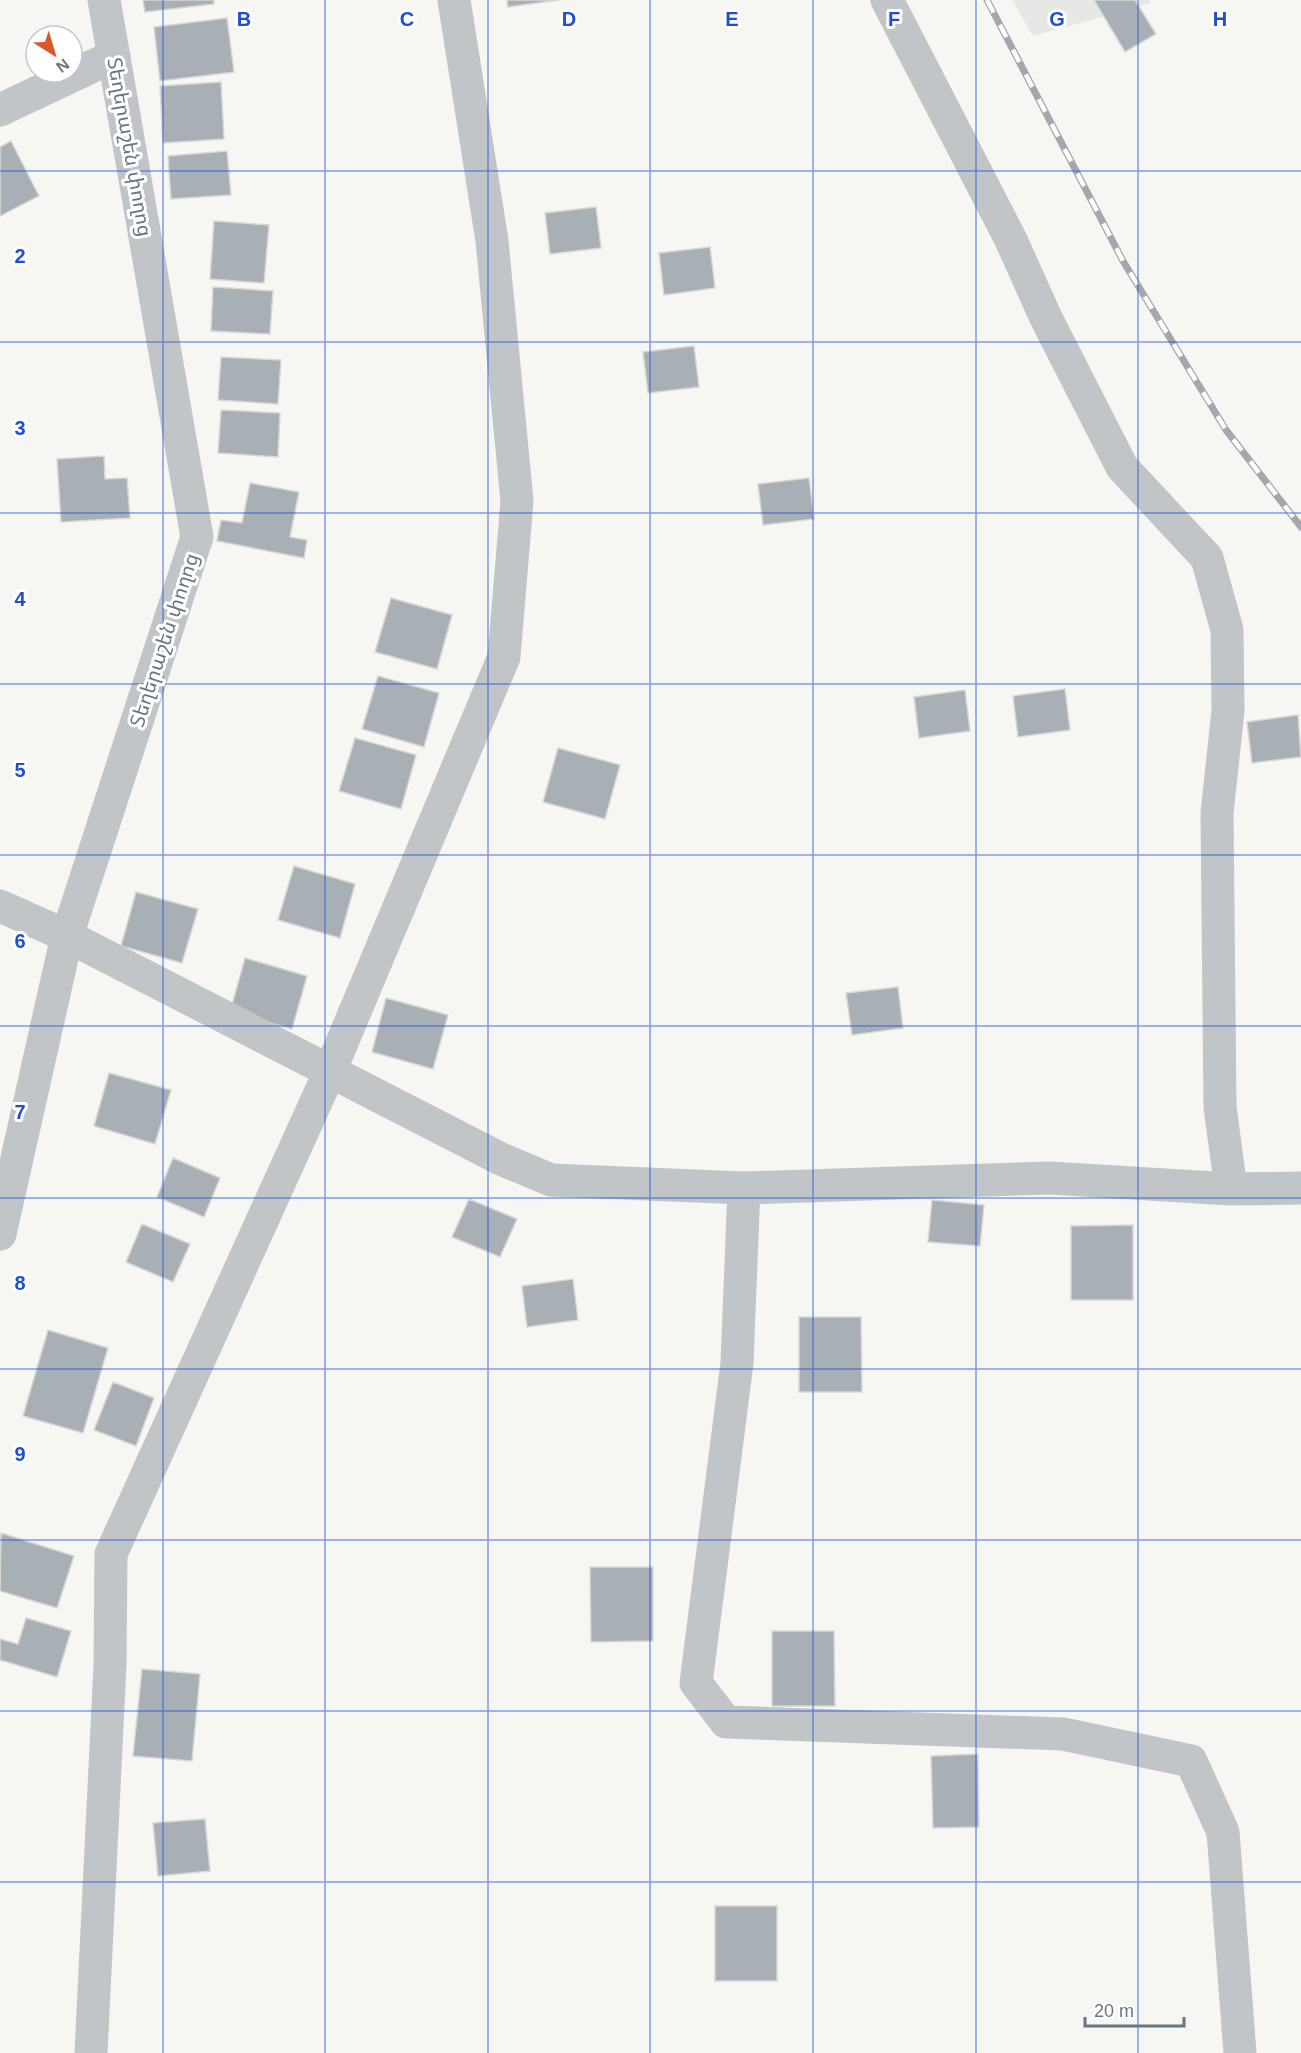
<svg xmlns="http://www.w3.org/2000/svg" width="1301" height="2053" viewBox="0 0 1301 2053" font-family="Helvetica,'Noto Sans Armenian',sans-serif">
	<rect width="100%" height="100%" fill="#f6f6f3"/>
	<path fill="#e6e8e6" d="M1012,0h138l1,3 -118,33z"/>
	<path fill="#a8b0b5" stroke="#d7d7d5" stroke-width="1.5" d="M143,0h71v4l-69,8z
		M507,0h52l-51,7z
		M1094,0h41l21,34 -31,18z
		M227,18l7,54 -74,9 -6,-54z
		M221,82l3,57 -61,4 -3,-57z
		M11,141l28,55 -39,20v-69z
		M227,151l4,44 -60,4 -3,-43z
		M596,207l5,41 -51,6 -5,-41z
		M214,221l55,4 -5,58 -54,-4z
		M710,247l5,41 -51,7 -5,-42z
		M213,287l60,4 -3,43 -59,-3z
		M694,346l5,41 -51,6 -5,-41z
		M221,357l60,3 -3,44 -60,-4z
		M221,410l59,3 -2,44 -60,-4z
		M104,456l1,23 22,-1 3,40 -69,4 -4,-63z
		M809,478l5,41 -51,6 -5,-41z
		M250,483l49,9 -9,45 17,3 -3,18 -87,-17 4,-21 21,3z
		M391,598l61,17 -15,54 -62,-17z
		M378,676l61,17 -15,54 -62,-18z
		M1065,689l5,41 -52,7 -5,-41z
		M965,690l5,41 -51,7 -5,-41z
		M1298,715l3,42 -49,6 -5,-41z
		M355,738l61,17 -15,54 -62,-18z
		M558,748l62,17 -15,54 -62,-17z
		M294,866l61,18 -15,54 -62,-18z
		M136,892l62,17 -16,54 -61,-17z
		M245,958l62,18 -15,53 -62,-17z
		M898,987l5,41 -51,7 -6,-42z
		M386,998l62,17 -15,54 -61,-17z
		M109,1073l62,17 -16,54 -61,-18z
		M173,1158l47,20 -16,39 -47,-20z
		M469,1199l48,20 -17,38 -48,-20z
		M932,1200l52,5 -4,41 -52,-4z
		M142,1224l48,20 -17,38 -47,-20z
		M1133,1225v75h-62v-74z
		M573,1279l5,41 -51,7 -5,-41z
		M799,1317h62l1,75h-63z
		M48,1330l60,18 -25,85 -60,-17z
		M113,1382l41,16 -18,48 -42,-16z
		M1,1533l73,23 -17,52 -57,-17z
		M590,1567h63v74l-62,1z
		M26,1618l45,13 -14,46 -57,-17v-21l18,5z
		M772,1631h62l1,75h-63z
		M142,1669l58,5 -8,87 -59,-5z
		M978,1754l1,73 -46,1 -2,-72z
		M205,1819l5,52 -52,5 -5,-53z
		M715,1906h62v75h-62z"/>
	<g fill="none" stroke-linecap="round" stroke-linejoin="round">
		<path stroke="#c1c5c8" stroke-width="33" d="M887,0l124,240 35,78 76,149 85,91 20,72 1,81 -11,102 3,294 11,82
			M0,110l114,-54
			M0,906l67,30 434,223 50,21 193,8 306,-10 181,11 70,-1
			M744,1188l-7,175 -41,320 30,39 337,12 128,27 32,71 17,221
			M0,1234l67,-298 130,-399 -93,-537
			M91,2053l19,-388 1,-111 219,-483 174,-414 13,-156 -25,-260 -38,-241"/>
		<defs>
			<path id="rail" d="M987,0l136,261 103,169 75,97"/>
		</defs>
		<use href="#rail" stroke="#a2a8ad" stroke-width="7"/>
		<use href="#rail" stroke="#fff" stroke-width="4.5" stroke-dasharray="14" stroke-linecap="butt"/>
	</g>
	<path fill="none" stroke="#1d4ed8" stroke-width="1.5" stroke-opacity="0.55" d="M163,0v2053M325,0v2053M488,0v2053M650,0v2053M813,0v2053M976,0v2053M1138,0v2053M0,171h1301M0,342h1301M0,513h1301M0,684h1301M0,855h1301M0,1026h1301M0,1198h1301M0,1369h1301M0,1540h1301M0,1711h1301M0,1882h1301"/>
	<g text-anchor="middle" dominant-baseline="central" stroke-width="6" stroke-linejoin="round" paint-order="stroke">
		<g font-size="20" fill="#667682" stroke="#fff">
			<text transform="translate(130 147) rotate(80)">Տեղերաշեն փողոց</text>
			<text transform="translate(164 640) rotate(-72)">Տեղերաշեն փողոց</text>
		</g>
	</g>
	<g font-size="20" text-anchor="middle" font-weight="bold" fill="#1d4ed8" stroke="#fff" stroke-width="6" stroke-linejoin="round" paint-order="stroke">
		<text x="244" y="26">B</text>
		<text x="407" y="26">C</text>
		<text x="569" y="26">D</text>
		<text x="732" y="26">E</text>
		<text x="894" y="26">F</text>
		<text x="1057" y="26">G</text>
		<text x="1220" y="26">H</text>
		<text x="20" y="263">2</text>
		<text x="20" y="435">3</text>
		<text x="20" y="606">4</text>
		<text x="20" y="777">5</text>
		<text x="20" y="948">6</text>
		<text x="20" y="1119">7</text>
		<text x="20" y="1290">8</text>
		<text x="20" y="1461">9</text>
	</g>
	<g transform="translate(54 54) rotate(143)"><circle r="28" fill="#ffffff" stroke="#c2c8cd" stroke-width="1.5"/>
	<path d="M0-4.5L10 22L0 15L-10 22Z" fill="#db582d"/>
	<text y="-9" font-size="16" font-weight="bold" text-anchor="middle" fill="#667682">N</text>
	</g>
	<path d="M1085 2017v9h99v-9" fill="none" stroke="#667682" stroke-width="3"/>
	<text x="1094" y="2017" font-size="18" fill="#667682" stroke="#ffffff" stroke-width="4.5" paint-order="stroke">20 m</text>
</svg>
